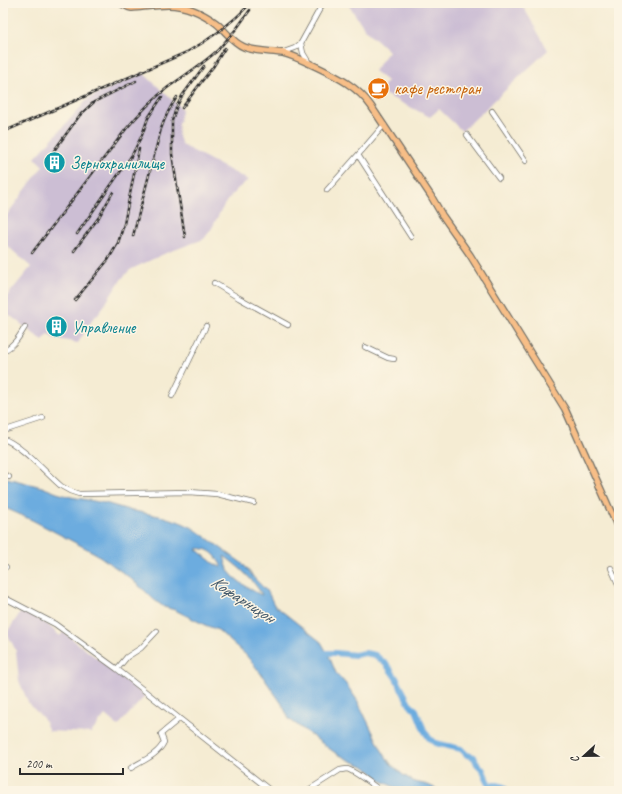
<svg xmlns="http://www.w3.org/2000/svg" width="622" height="794" viewBox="0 0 622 794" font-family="Caveat,sans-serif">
	<rect width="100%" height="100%" fill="#fcf5e5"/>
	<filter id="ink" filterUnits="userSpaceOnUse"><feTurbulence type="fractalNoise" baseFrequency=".025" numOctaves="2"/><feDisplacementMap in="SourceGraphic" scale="8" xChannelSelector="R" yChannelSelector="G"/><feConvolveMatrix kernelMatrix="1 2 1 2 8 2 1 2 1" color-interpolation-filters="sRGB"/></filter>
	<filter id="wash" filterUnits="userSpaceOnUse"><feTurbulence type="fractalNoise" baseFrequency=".012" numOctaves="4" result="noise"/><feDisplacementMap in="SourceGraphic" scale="16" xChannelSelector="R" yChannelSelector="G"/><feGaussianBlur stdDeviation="0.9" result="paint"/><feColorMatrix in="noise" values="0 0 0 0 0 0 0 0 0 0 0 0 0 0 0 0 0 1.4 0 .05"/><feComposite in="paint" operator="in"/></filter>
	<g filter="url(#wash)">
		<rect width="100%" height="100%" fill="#f5ecd3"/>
		<path fill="#ccbed4" d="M347,3h174l27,47 -86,81 -23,-22 -9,8 -50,-25 7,-11 -13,-10 15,-20 -24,-22z
			M143,73l39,36 -3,14 -1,11 4,11 66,35 -12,10 -10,12 -7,12 -7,14 -8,11 -38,14 -28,13 -8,4 -5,5 -5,6 -22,34 -4,2 -16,26 -25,-5 -5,-4 -5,7 -40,-31v-9l28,-34 -28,-25v-22l40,-54 -8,-8 54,-60z
			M22,610l25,14 13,12 3,-4 82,64 -27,30 -13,-11 -14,18 -42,-2 -6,-13 -14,-14 -10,-23 -3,-30 -8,-16v-4z"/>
		<path fill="#6cacdf" stroke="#4c6c85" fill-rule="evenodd" d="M3,477l39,10 15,6 14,4 34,6 24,7 35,7 16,5 13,6 50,36 12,15 13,13 6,13 47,37 8,14 7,17 10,11 11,16 24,49 9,14 13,12 12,7 13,3 13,6h-39l-22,-11 -14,-13 -15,-6 -17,-9 -45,-33 -7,-15 -23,-33 -13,-16 -28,-25 -13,-5 -30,-15 -11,-3 -11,-8 -8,-8 -16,-14 -34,-24 -63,-33 -29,-13zM196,549c3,0 5,-1 7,0 10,1 16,11 19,19l-9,-5zM224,556c13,9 31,25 38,39 -7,-2 -30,-17 -33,-24 -2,-3 -4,-11 -5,-15z"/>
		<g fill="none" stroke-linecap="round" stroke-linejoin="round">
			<path stroke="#6cacdf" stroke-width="6" d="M320,656l4,-3h11l20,2 10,-2 10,2 12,10 9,13 14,27 6,5 8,20 5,8 6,5 26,6 6,6 7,2 3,7 6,6 6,15h9l6,2 2,4"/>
		</g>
	</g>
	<g filter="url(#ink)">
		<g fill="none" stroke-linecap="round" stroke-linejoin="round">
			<defs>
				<path id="minor" d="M301,43l2,10 6,10
					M281,53l14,-5 6,-5 22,-40
					M492,111l34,50
					M467,135l32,43
					M358,155l26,-30
					M327,190l31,-35 53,82
					M214,283l25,15 49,27
					M365,347l23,11 6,1
					M3,351c11,-5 16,-14 22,-24
					M172,396l34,-70
					M3,431l40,-13
					M3,439c16,4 44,35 58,47l9,5 9,3 110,-2 28,2 37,9
					M3,474l6,3
					M3,568l3,-1
					M611,568l8,18
					M3,597l52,27 62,45 154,122
					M117,669l10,-12 14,-9 16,-17
					M131,768c11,-7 27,-13 33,-26l-3,-8 18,-15
					M307,791l33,-21c3,0 4,-1 7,-1 6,1 27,17 34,22"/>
				<path id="major" d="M120,3l8,4 4,1c12,-1 24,-3 36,-3 17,0 35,8 48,18 10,8 16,19 28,24 12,5 27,4 39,6 12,3 23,9 34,14 21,10 41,20 54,39l60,90 11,19 28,40 95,154 54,121"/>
			</defs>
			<use href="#minor" stroke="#726f66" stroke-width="6"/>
			<use href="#major" stroke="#726f66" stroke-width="8"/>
			<use href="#minor" stroke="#fff" stroke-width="4.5"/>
			<use href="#major" stroke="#f7be87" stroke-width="5.5"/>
			<defs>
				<path id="rail" d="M216,52l21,-24 13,-18
					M182,108l20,-27 11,-14 12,-19
					M3,132l184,-80c24,-13 45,-29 64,-49
					M53,152l27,-37 14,-13 42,-21
					M77,234l55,-79 10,-20 6,-17 14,-21
					M133,236l28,-107c4,-12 9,-22 16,-32
					M185,237l-13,-83v-33l4,-13 6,-12 22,-30
					M74,251l25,-34 14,-25
					M32,253l94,-124c12,-14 26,-29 41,-41 18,-13 36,-24 52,-39
					M75,300l33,-40 10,-17 6,-19 15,-75"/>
			</defs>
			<use href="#rail" stroke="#2b2b2b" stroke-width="2.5"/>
			<use href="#rail" stroke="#fcf5e5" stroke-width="1" stroke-dasharray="3" stroke-linecap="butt"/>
		</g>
	</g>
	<defs>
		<symbol id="cafe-disc" viewBox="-11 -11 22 22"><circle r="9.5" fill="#e8710a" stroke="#fcf5e5"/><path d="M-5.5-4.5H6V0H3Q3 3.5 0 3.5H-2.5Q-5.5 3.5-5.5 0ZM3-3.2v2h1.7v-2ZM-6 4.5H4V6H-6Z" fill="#fff"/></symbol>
		<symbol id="building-disc" viewBox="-11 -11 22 22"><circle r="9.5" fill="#0f9aa8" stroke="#fcf5e5"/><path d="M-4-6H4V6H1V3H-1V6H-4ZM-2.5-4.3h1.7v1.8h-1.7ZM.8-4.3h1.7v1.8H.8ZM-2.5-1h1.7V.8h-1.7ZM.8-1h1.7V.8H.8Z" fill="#fff"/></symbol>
	</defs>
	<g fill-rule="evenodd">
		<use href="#cafe-disc" x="366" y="76" width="25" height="25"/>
		<use href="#building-disc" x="42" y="150" width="25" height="25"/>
		<use href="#building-disc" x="44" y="314" width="25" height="25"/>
	</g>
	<g text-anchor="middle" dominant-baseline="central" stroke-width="3" stroke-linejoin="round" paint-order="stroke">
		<g font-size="17" fill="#c56008" stroke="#fcf5e5" text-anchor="start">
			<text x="394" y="88">кафе ресторан</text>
		</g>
		<g font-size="17" fill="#0d838f" stroke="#fcf5e5" text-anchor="start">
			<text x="70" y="163">Зернохранилище</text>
			<text x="72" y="327">Управление</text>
		</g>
		<g font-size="18" font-style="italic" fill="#42586a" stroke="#fcf5e5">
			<text transform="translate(243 599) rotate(33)">Кофарниҳон</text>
		</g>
	</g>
	<rect width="622" height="794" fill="none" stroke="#fcf5e5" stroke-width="16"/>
	<g transform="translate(584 756) rotate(248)" stroke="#fcf5e5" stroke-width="3" paint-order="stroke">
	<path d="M0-3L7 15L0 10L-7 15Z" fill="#2b2b2b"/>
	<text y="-6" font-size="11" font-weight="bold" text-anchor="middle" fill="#2b2b2b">С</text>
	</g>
	<path d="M20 768v6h103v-6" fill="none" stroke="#2b2b2b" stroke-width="2"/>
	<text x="26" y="768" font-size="12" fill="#2b2b2b" stroke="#fcf5e5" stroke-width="3" paint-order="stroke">200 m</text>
</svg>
